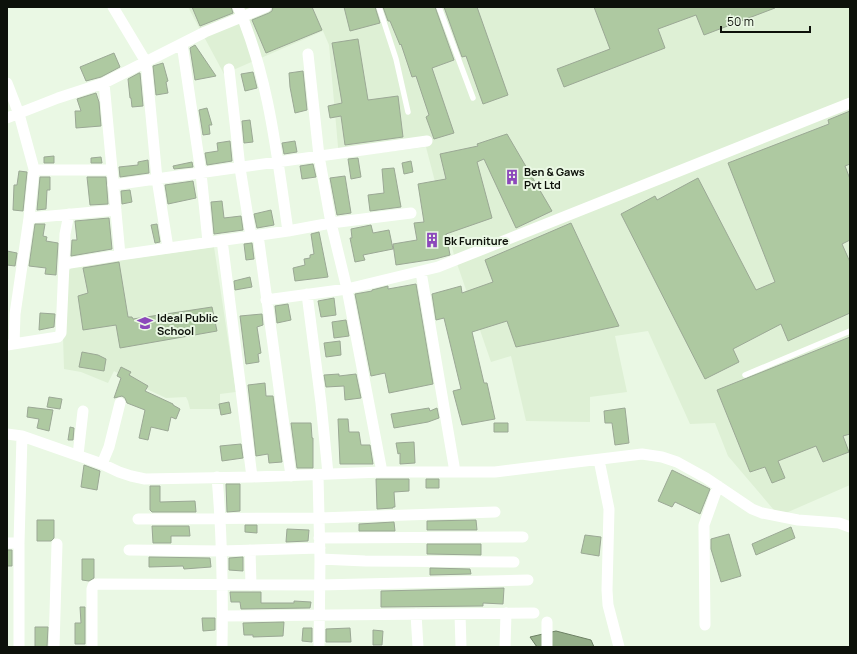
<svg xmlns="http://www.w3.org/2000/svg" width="857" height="654" viewBox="0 0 857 654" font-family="Manrope,sans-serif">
	<rect width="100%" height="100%" fill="#eaf8e4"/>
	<path fill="#def0d5" d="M188,7h662v478l-71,31 -51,-60 -13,-33 -25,1 -42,-93 -33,5 12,56 -37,5v25l-64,-1 -15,-65 -20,6 -37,-107 -28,-108 -87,11 -10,-113 -6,-14 -99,43z
		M214,247l22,145 -16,2v15h-30l-2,-8 -2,-4 -20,1 -30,-14 -22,-13 -6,12 -27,-11 -17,-3 -1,-33 1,-60 8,-9z"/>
	<path fill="#96b08a" stroke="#6d8064" d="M556,631l35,9 3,7h-57l-7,-10z"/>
	<path fill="#aec9a1" stroke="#9ba895" d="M192,7h39l2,6 -33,13z
		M273,7h39l10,23 -56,23 -14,-33 17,-7 3,-2z
		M344,7h31l5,16 -30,8z
		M383,7h52l19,53 -22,8 22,65 -20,6 -8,-22 3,-2 -13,-39 -4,1 -11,-33 -1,1 -10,-24h-2z
		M444,7h33l31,88 -25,9 -17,-48 -4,1z
		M594,7h181v1l-71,27 -8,-20 -38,14 7,19 -101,39 -7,-18 53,-20z
		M358,39l10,61 30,-4 5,41 -58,8 -4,-29 -11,2 -2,-12 14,-3 -10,-60z
		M195,45l21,31 -21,4 -5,-32z
		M114,53l6,14 -19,10 -15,4 -6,-14z
		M163,63l5,18 -2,1 2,11 -12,2 -3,-29z
		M303,71l4,39 -12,3 -5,-26 -1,-14z
		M253,72l4,16 -12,3 -4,-17z
		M139,73h1l3,33 -11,1 -1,-9h-1l-2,-19z
		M96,93l3,9 2,24 -25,2 -1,-17h6l-4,-12z
		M207,108l5,17h-3l1,9 -7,1 -4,-25z
		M850,111v53l-5,2 5,13v61l-8,4 8,18v51l-62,28 -7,-17 -48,25 6,13 -34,17 -84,-165 34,-18 2,4 41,-22 58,112 19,-8 -47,-119 101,-39 -1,-4z
		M250,120l3,22 -9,1 -2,-22z
		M507,134l45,77 -36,17 -32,-69 -7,3 15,56 -46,16 4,21 -15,4 -39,6 -3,-21 24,-4 -3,-17 10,-1 -6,-38 28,-5 -6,-25 38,-8 -1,-2z
		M230,141l2,20 -25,4 -2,-12 13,-2 -1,-8z
		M295,141l2,11 -13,2 -2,-11z
		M54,156v7h-10v-6z
		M101,157l1,6h-11v-5z
		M358,158l3,19 -10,2 -3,-20z
		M148,160l1,13 -29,4 -1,-10 19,-2v-3z
		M411,161l2,11 -9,2 -2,-11z
		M192,162l1,5 -19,2 -1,-3z
		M313,164l3,13 -14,2 -2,-13z
		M394,168l7,39 -31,4 -2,-16 16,-2 -2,-24z
		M19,171l8,1 -4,39 -10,-1 1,-25h3z
		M345,176l6,37 -14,2 -7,-37z
		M40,177h10v13h-3l-1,19 -9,1z
		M87,177h19l2,27 -18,1z
		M193,181l3,17 -28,6 -3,-19z
		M130,190l2,12 -10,2 -1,-13z
		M222,201l2,17 17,-2 2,14 -29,4 -3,-32z
		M271,210l3,15 -17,3 -3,-14z
		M109,218l3,31 -41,7 1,-16h5l-2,-19z
		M571,223l48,103 -103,21 -9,-26 -35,11 12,51h3l8,36 -33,6 -9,-34 8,-2 -17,-71 -8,2 -4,-26 29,-8 1,7 31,-11 -8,-22z
		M35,224h10l-2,12 4,1 -1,4 12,2 -2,32 -11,-1 1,-6 -17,-2z
		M157,224l3,18 -5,1 -4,-18z
		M371,225l2,8 16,-3 4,19 -30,6 2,5 -10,2 -5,-24h2l-1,-9z
		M319,232l9,45 -33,4 -2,-13 12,-3 -1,-6 6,-1v-3l4,-1 -3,-20z
		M252,243l2,16 -8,1 -2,-16z
		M7,251l10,2 -2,13 -8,-1z
		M119,262l9,55h4l1,2 79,-12 5,24 -97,17 -4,-23 -33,5 -5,-34 10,-3 -5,-25z
		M250,277l2,10 -17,3 -1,-9z
		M416,284l17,100 -44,9 -4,-20 -14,3 -16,-82 17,-3v-1l16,-4v3z
		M334,298l2,17 -15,2 -3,-16z
		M288,304l3,16 -14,3 -2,-17z
		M40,313l15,1 -1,13 -15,3z
		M262,314l1,11 -6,2 4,26 -3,1 1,8 -13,2 -6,-48z
		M346,320l3,16 -15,2 -2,-16z
		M850,337v97l-7,2 6,16 -26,10 -7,-16 -38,15 7,17 -13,5 -7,-16 -15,5 -33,-82z
		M340,341l1,14 -15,2 -2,-14z
		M82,352l16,3 8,4 -2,12 -25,-4z
		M121,367l10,5 -2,3 19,11 -3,5 28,13v1l7,4 -4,10 -5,-2 -3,14 -17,-4 -3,13 -9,-2 6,-28 -18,-7 -2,-5 -3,-2 -8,2 7,-20 -4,-2z
		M339,374v2l17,-2 5,24 -16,2 -1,-14 -18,1 -2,-12z
		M265,383l1,13h7l9,66 -13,1 -1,-9 -12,2 -8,-71z
		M49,397l13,2 -2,10 -13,-2z
		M229,402l2,11 -10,2 -2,-11z
		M28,407l25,3 -4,21 -12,-3 2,-9 -12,-2z
		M429,408l1,3 7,-3 2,10 -11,4 -34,6 -3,-14z
		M625,408l4,35 -14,2 -3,-22h-7l-1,-12z
		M338,419h10l1,13h10l2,13h9l3,19h-33z
		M291,423h20l1,15h1v30h-16z
		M494,423h14v9h-14z
		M70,427l4,1 -1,12h-5z
		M414,442l1,21 -15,1v-11l-2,1 -2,-11z
		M241,444l2,14 -21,3 -2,-15z
		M84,465l16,6 -3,19 -16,-3z
		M672,470l38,19 -10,25 -25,-12 -3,5 -14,-6z
		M376,479h33v12l-15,1 1,15h-2v1l-16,1z
		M426,479h13v9h-13z
		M226,484h14v27l-13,1z
		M150,486h10v16l35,-1 1,11h-44l-2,-2z
		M37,520h17v18l-3,3h-14z
		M476,520l1,10h-50v-9z
		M394,522l1,9h-36v-7z
		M245,525h12v8l-12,-1z
		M152,526h37l1,10h-19v7h-18z
		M791,527l4,11 -39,17 -4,-11z
		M287,529l22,1 -1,11 -22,1z
		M729,534l12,42 -20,6 -10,-33v-10z
		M585,535l16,2 -2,19 -18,-3z
		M427,544h54v11l-54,-1z
		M7,550h5v16h-5z
		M149,557l61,1 1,9 -27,2 -1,-3 -34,1z
		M243,557v14l-14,-1v-12z
		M82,559h12v19l-5,3 -7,-1z
		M430,568l40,1 1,5 -41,1z
		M504,588l-1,16 -20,-1v3l-102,1v-16z
		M230,592h31v11h33v-2l17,1 -1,6 -69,1 -1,-7h-9z
		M80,607h5v37h-10v-21h6z
		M202,618h13v12l-12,1z
		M284,622l-1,14 -30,1v-2h-9l-1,-12z
		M35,627h13l-1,20h-12z
		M303,628h9v14l-10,-1z
		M350,628l1,14h-25v-13z
		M373,630l10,1 -1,14h-9z"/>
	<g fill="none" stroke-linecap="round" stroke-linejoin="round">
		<path stroke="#fff" stroke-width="5.5" d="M379,7l17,52 12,53
			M439,7l34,91
			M745,375l105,-44"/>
		<path stroke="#fff" stroke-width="11" d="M113,7l33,55 11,117 11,69
			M238,7c31,70 39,149 50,224
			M182,44l19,129 7,69
			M308,54l11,102 12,67 16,66 35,183
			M229,69l11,99 11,68
			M7,83l12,31 15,55 -5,49 -14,96 -1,30
			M7,118l51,-20 46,-15
			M34,169l7,1h71
			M113,185l314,-44
			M29,218l87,-8
			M258,235l33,241
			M222,240l30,237
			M120,255l-16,-172 101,-51 61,-25
			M64,264l1,-30 4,-20
			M421,272l34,200
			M307,294l14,109 7,71
			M266,300l81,-11 91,-22 412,-164
			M7,345l51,-8 3,-4 3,-69 56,-9 168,-24 43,-8 80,-10
			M7,434l15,2 80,28 17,8 12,4 14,3 107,-2 130,-5h113l147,-18 20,3 15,5 29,16 46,31 10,4 36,7 41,3 11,4
			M78,455l5,-44
			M599,460l10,49 -2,81 1,15 11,42
			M102,464l7,-17 11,-44
			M318,475l2,84 -1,88
			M217,477c5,57 6,114 5,170
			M138,519l181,-1 176,-6
			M319,538l204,-1
			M7,543h12
			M129,550l92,1 99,-3
			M250,550l1,35
			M320,559l45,2 149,1
			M416,614l2,33
			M460,614l1,33
			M223,616l311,-3
			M547,622v25
			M705,625l-1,-95v-5l14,-39
			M19,647v-104l3,-107
			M54,647l3,-103
			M92,647v-58l1,-3 4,-2 223,1 208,-5
			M505,647l1,-34"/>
	</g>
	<defs>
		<symbol id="building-bare" viewBox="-9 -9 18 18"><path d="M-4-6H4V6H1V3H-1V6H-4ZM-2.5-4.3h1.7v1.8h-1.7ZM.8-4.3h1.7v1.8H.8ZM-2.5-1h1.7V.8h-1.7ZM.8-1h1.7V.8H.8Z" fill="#8c48bb" stroke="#eaf8e4" stroke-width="2.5" paint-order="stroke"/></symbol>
		<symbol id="school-bare" viewBox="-9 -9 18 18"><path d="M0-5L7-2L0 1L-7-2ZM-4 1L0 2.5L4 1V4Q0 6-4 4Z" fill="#8c48bb" stroke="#eaf8e4" stroke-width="2.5" paint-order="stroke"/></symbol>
	</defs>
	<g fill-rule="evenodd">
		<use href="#building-bare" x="501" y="166" width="22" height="22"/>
		<use href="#building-bare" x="421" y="229" width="22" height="22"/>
		<use href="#school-bare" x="134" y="312" width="22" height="22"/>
	</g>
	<g text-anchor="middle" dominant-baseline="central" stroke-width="4" stroke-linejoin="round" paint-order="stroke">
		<g font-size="11" font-weight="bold" fill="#0d110a" stroke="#eaf8e4" text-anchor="start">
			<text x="524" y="171">Ben &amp; Gaws<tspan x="524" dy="13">Pvt Ltd</tspan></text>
			<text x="444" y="240">Bk Furniture</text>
			<text x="157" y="317">Ideal Public<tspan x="157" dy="13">School</tspan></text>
		</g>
	</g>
	<rect width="857" height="654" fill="none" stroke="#0d110a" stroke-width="16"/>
	<path d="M721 26v6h89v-6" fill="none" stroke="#0d110a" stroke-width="2"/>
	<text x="727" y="26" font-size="12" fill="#0d110a" stroke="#eaf8e4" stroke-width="3" paint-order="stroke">50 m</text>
</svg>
